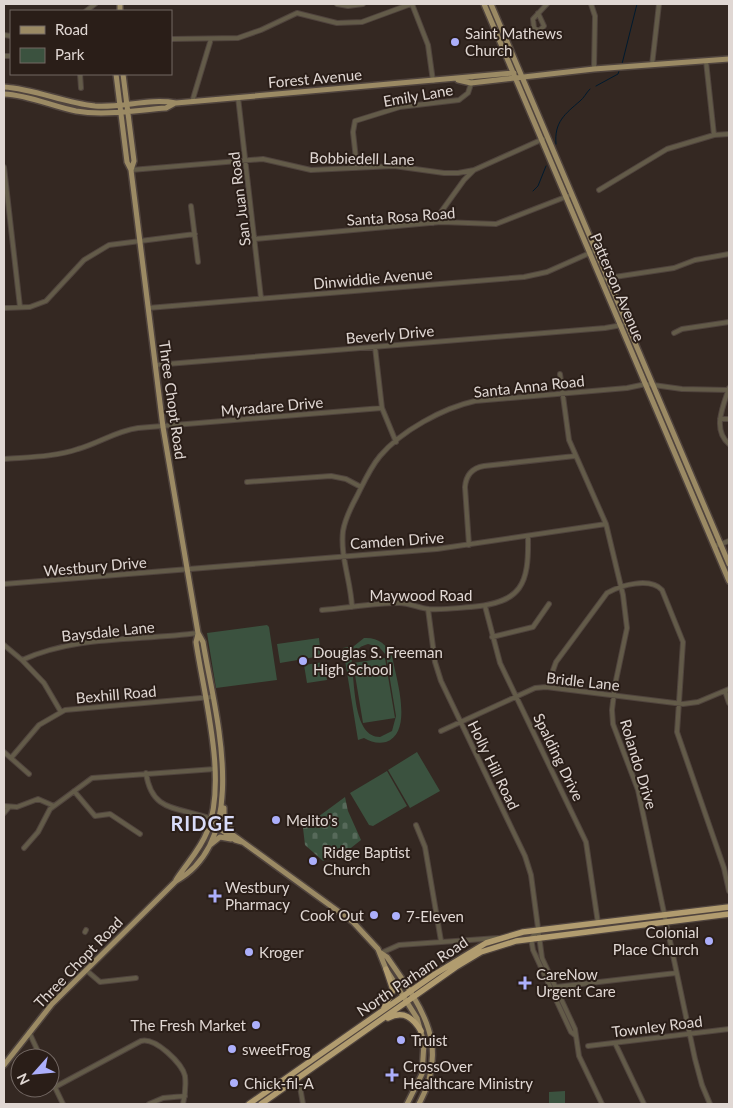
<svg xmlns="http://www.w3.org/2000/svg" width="733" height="1108" viewBox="0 0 733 1108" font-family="Lato,sans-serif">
	<defs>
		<pattern id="cemetery-stones" width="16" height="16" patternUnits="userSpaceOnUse" patternTransform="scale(1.25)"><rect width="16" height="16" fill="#3b523f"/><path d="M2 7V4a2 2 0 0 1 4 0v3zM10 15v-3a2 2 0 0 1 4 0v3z" fill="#576a5a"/></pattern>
	</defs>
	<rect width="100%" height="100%" fill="#342822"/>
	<path fill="url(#cemetery-stones)" d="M345,797l3,14 13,29 -19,15 -13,2 -6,4 -18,-16 -2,-17z"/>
	<path fill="#3b523f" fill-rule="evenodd" d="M267,625l2,2 8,53 -61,8 -9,-55z
		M319,638l2,18 -41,7 -3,-19z
		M364,638c13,-1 23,6 28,18 4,22 22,76 -6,86 -8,2 -15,0 -22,-4l-6,2 -15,-92 5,-1 1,3zM368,644l11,3 7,8 10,61 -4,15 -12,6c-26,0 -25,-50 -28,-70 -2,-13 5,-20 16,-23z
		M385,658l10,60 -32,5 -10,-60z
		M324,662l3,18 -20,3 -3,-18z
		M417,752l23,39 -30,17 -22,-38z
		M387,771l20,35 -34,20 -4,-1 -19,-32z
		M565,1091v12h-16v-11z"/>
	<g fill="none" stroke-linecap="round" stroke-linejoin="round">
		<path stroke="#001a2e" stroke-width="1" d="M622,64l15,-60
			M596,86l22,-12 1,-3
			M556,144c-2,-22 9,-30 24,-43 4,-3 6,-8 10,-12
			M533,191l5,-5 8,-20"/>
		<defs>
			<path id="minor" d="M337,4l11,2 15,-2
				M412,4l16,41 5,36
				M591,4l4,12 -1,53
				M86,11l9,-7
				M538,13l6,13 -5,5 -5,-3 -1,-9 14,-15
				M4,35l7,1
				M171,39l67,-1 23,-8 36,-17 40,10 25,-1 49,-18
				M4,56h5
				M706,61l8,74
				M652,65l7,-61
				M80,74l1,14
				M238,97l23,201
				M192,102l19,-63
				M4,167l16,140
				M357,168l-4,-36 2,-11 45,-14 59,-7 9,-7 4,-12
				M131,170l132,-11 48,11 83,-4 50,7h14l16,-3
				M599,190l68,-41 47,-14 15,-1
				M191,206l7,56
				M433,223l31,-43 10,-10 69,-31
				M255,239l186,-17 55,2 72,-28
				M601,279l73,-11 21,-8 34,-6
				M4,308l26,-1 16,-6 38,-41 25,-15 86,-11
				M148,308l376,-31 23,-5 45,-20
				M674,333l8,-4 47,-7
				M375,347l7,61 14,34
				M155,365l450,-37 17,-3
				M560,374l9,66 37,84 17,71 4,33 -12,57 -3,25 1,14 25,66 57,269 7,26 8,19
				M729,388c-6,18 -17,42 0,56
				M720,419h9
				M4,459c24,-2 51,-2 74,-10 21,-6 38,-18 60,-21l244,-20
				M247,482l84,-6 15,3 15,8
				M469,545l-4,-58c1,-12 7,-19 19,-21l91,-10
				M715,546l14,-5
				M4,584l433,-35 169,-25
				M485,606l15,57 86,179 12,81
				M352,607c-1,-25 -12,-51 -9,-76 2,-12 8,-24 14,-35 7,-14 13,-28 23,-40 21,-25 63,-48 95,-55l152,-13 19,-4 36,5 47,1
				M428,609l7,53 6,19 84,175 6,19 11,83 33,71 4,27 23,48
				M322,610c25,-2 52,-7 77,-7 10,0 20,5 30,6 14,1 28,-1 42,-2 51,-4 58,-23 57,-70
				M492,637l41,-10 16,-23
				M4,645l18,15 22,23 17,29
				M22,660c55,-25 117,-19 176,-27
				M547,687l9,-25 51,-69c14,-8 43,-16 55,-3l21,52 -6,90 47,136 5,23
				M725,691l4,12
				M441,731l94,-43 11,-1 137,17 15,-2 31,-13
				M4,752l25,22
				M11,758l28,-33 26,-15 147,-13
				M146,773c6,41 33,33 65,46
				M74,791l21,25 15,-2 30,20
				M4,806l13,1 21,-8 16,7
				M4,813l5,-6
				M416,825l9,22 16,94
				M24,848l14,-16 12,-23 42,-31 123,-9
				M538,930l-7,8 2,12 38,82 5,4
				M85,932l1,-2
				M381,953l18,-8 99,-7
				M86,970l14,12 36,-4
				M556,987l120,-14
				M29,1032l12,26
				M615,1043l29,61
				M588,1046l141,-17
				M50,1077l13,27
				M294,1078l6,9 3,17
				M55,1087l86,-46c14,-4 41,22 44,35 1,9 0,19 -2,28
				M149,1104l14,-6 22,-2"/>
			<path id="major" d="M484,4l245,577
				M491,4l238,560
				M120,11v-7
				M116,74l11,88 4,8
				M458,80l13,3 123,-14 135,-10
				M4,87c31,2 60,16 91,19 27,2 54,-8 81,-3l338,-30
				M4,94c25,1 47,12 72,17 29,5 60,-1 90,-3l9,-5
				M224,808v11l7,10
				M211,819l142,103 25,27 8,20 31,49 7,25 -2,31 -15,30
				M216,826l19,14 7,2
				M210,845l10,-8 11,2
				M176,880c10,-16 24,-30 31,-48 21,-51 -3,-136 -11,-190l2,-8
				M381,953l6,4c34,49 64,88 32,147
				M4,1065l48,-61 124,-123c77,-43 38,-171 27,-239l-5,-9 -35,-206 -28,-225 -4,-32 3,-9 -11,-87"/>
			<path id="highway" d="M384,1008l9,-18 -7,-21
				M388,1018c16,-8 25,0 33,13
				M249,1104l186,-130 51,-31 37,-11 206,-25
				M261,1104l195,-137 25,-15 35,-11 213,-27"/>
		</defs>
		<use href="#minor" stroke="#50443e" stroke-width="6"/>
		<use href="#major" stroke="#50443e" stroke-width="8"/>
		<use href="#highway" stroke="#50443e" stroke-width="8"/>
		<use href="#minor" stroke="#635b49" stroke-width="4"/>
		<use href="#major" stroke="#9b8a64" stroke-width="5"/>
		<use href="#highway" stroke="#b19c6f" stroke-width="5.5"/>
	</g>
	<g fill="#acaffb" stroke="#2a1e18" stroke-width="2">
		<circle cx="455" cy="42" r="5"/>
		<circle cx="303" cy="661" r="5"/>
		<circle cx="276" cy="820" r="5"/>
		<circle cx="313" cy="861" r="5"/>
		<path d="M212.5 888.5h5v5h5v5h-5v5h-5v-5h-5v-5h5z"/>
		<circle cx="374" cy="915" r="5"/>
		<circle cx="396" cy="916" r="5"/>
		<circle cx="709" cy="941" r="5"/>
		<circle cx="249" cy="952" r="5"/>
		<path d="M522.5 975.5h5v5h5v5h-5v5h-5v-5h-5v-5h5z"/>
		<circle cx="256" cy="1025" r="5"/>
		<circle cx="401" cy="1040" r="5"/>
		<circle cx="232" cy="1049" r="5"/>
		<path d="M389.5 1067.5h5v5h5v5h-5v5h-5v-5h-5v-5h5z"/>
		<circle cx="234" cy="1083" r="5"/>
	</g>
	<g text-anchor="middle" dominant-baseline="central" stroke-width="4" stroke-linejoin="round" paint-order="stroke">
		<g font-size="15" fill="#e0d7d3" stroke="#2a1e18" text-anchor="start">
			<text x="465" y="33">Saint Mathews<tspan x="465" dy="17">Church</tspan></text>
			<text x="313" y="652">Douglas S. Freeman<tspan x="313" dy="17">High School</tspan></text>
			<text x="286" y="820">Melito's</text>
			<text x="323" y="852">Ridge Baptist<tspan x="323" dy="17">Church</tspan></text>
			<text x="225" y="887">Westbury<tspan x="225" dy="17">Pharmacy</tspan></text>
			<text x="364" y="915" text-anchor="end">Cook Out</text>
			<text x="406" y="916">7-Eleven</text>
			<text x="699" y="932" text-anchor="end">Colonial<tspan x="699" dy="17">Place Church</tspan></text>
			<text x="259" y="952">Kroger</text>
			<text x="536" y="974">CareNow<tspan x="536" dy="17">Urgent Care</tspan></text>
			<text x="246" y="1025" text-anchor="end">The Fresh Market</text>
			<text x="411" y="1040">Truist</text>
			<text x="242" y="1049">sweetFrog</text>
			<text x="403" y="1066">CrossOver<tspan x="403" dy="17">Healthcare Ministry</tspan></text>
			<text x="244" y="1083">Chick-fil-A</text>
		</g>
		<g font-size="15" fill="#e0d7d3" stroke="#2a1e18">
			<text transform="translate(315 78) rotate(-5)">Forest Avenue</text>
			<text transform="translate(418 95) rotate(-10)">Emily Lane</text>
			<text transform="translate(362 158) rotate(1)">Bobbiedell Lane</text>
			<text transform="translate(239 199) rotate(-97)">San Juan Road</text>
			<text transform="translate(401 216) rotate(-4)">Santa Rosa Road</text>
			<text transform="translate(373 278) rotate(-5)">Dinwiddie Avenue</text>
			<text transform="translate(618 287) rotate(67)">Patterson Avenue</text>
			<text transform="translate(390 334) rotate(-5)">Beverly Drive</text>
			<text transform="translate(529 386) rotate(-6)">Santa Anna Road</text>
			<text transform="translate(173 400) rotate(82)">Three Chopt Road</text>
			<text transform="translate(272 406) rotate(-5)">Myradare Drive</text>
			<text transform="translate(397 540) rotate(-4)">Camden Drive</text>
			<text transform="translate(95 566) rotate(-5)">Westbury Drive</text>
			<text x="421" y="595">Maywood Road</text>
			<text transform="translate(108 631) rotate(-6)">Baysdale Lane</text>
			<text transform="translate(583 681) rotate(6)">Bridle Lane</text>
			<text transform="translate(116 694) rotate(-5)">Bexhill Road</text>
			<text transform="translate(559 757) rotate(64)">Spalding Drive</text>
			<text transform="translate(639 764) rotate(73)">Rolando Drive</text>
			<text transform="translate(494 765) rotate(64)">Holly Hill Road</text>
			<text transform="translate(78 962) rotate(-46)">Three Chopt Road</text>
			<text transform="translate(412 976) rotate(-34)">North Parham Road</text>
			<text transform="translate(657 1026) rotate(-7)">Townley Road</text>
		</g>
		<g font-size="20" font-weight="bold" letter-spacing="1" fill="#d9dcf9" stroke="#2a1e18">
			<text x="203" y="823">RIDGE</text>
		</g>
	</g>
	<rect width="733" height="1108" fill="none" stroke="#e0d7d3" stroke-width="10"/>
	<rect x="10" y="10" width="162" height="65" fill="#2a1e18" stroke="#736863"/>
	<rect x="20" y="26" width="25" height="8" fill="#9b8a64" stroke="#736863"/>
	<text x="55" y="35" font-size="15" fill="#e0d7d3">Road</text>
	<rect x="20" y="48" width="25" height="15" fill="#3b523f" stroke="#736863"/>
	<text x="55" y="60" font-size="15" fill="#e0d7d3">Park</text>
	<g transform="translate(35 1073) rotate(243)"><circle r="24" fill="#2a1e18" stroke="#736863"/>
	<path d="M0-4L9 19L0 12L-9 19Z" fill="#acaffb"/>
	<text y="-8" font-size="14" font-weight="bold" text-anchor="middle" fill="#e0d7d3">N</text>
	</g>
</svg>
